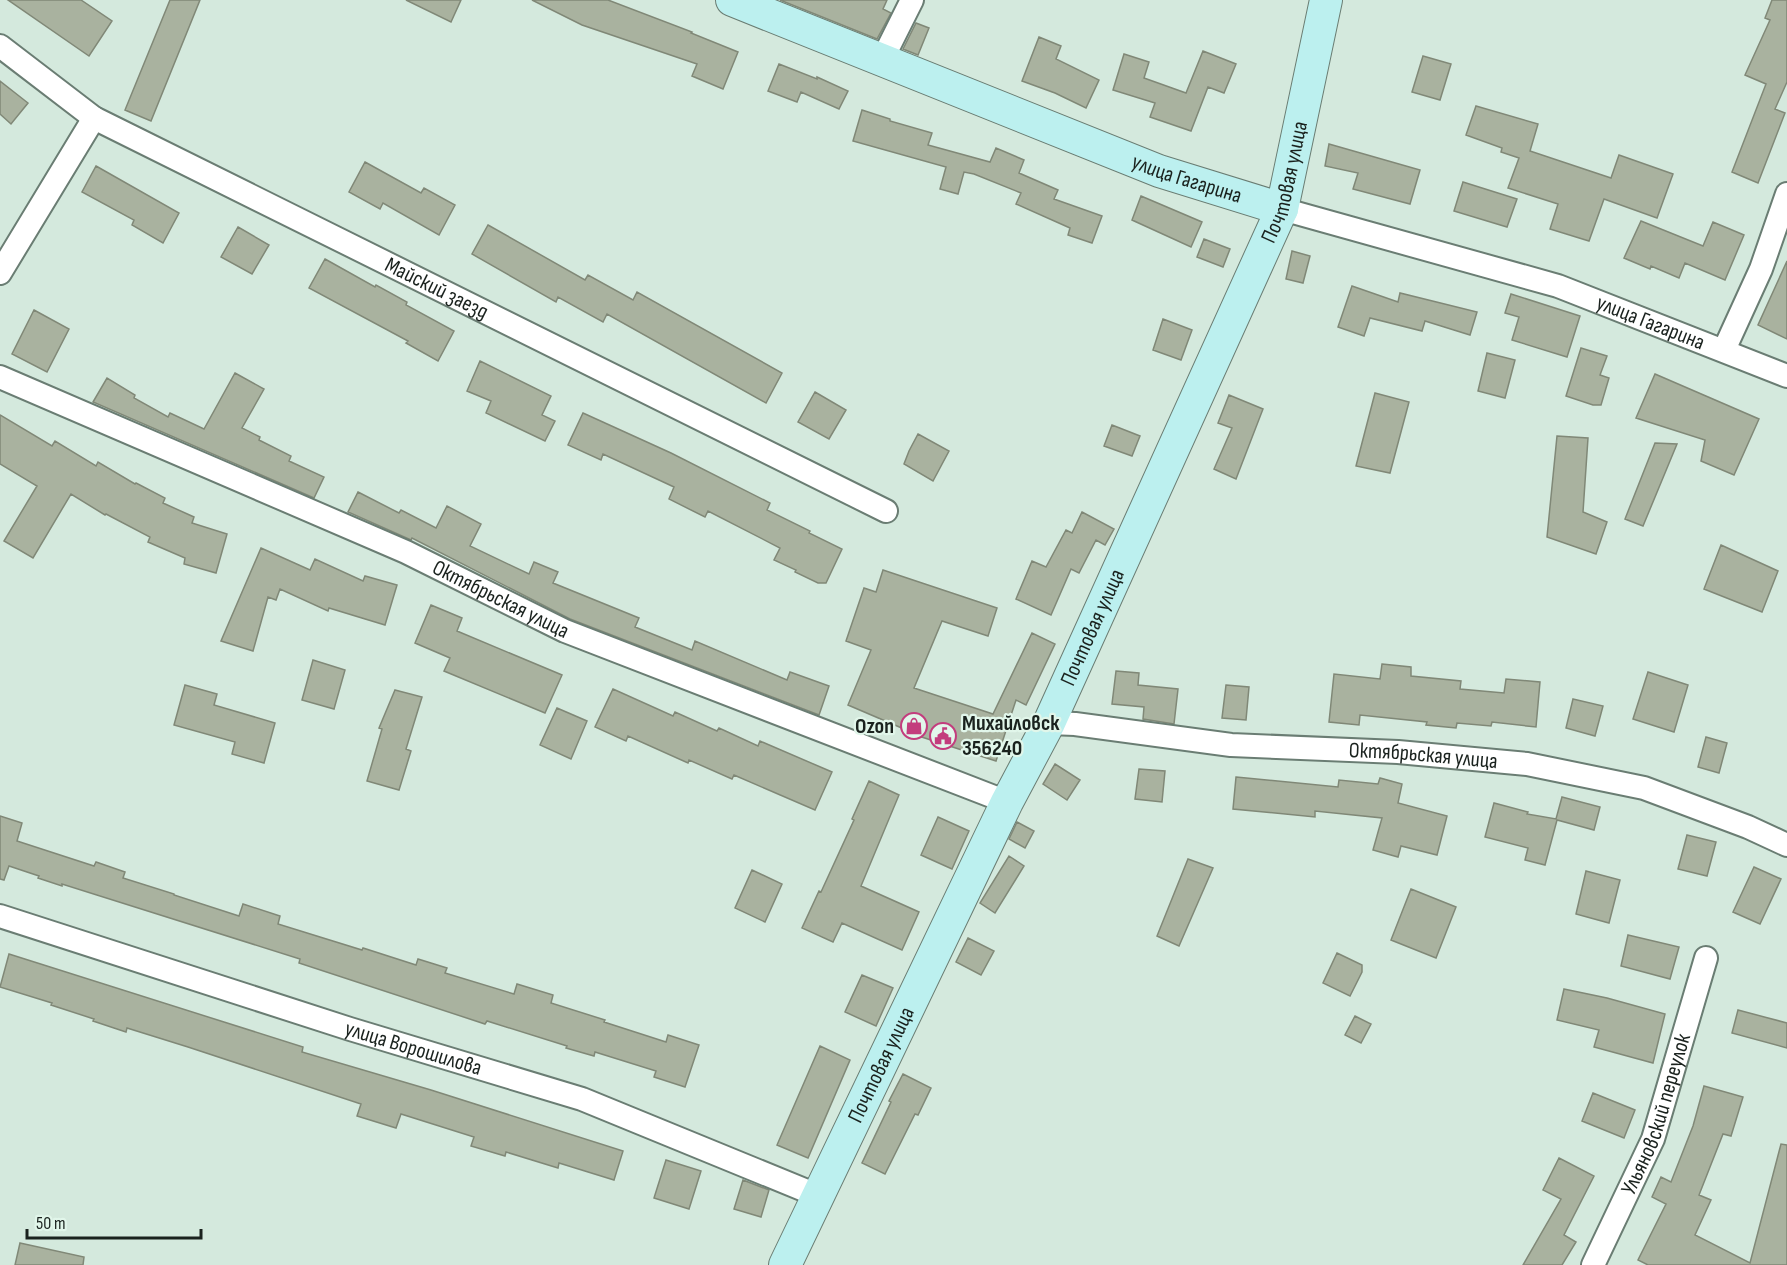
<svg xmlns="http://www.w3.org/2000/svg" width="1787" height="1265" viewBox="0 0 1787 1265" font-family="'Sofia Sans Condensed',sans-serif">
	<rect width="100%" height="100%" fill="#d4e9dd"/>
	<path fill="#a9b29f" stroke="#808877" stroke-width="1.5" d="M8,0h73l31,21 -23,35z
		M170,0h30l-49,121 -26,-11z
		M406,0h55l-10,22z
		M532,0h76l84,32 -1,1 47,19 -15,37 -31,-13 5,-12 -115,-39z
		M780,0h107l-4,9 8,4 -14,26z
		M1772,0h15v82l-12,27 10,4 -27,70 -26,-11 34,-88 -21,-9 25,-55 -5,-2z
		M916,23l13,5 -11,27 -15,-6z
		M1039,37l22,9 -5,13 43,21 -13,28 -31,-15 -33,-12z
		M1203,51l33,13 -12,29 -16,-6 -17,44 -41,-14 5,-14 -42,-13 11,-36 25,8 -5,16 42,15z
		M1423,56l28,8 -11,36 -28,-8z
		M779,64l38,15v-2l31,14 -9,18 -38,-17 -4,10 -29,-11z
		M0,81l28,22 -17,21 -11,-10z
		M1476,106l62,18 -8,27 81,27 8,-23 54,19 -16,44 -53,-19 -15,42 -39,-12 8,-25 -50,-16 11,-30 -18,-6 1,-4 -36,-13z
		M862,110l28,9v2l42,12 -4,12 62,17 6,-14 28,12 -5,13 39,17 -4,9 48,17 -10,27 -24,-8 2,-7 -54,-24 5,-11 -47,-19 -10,-2 -6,22 -18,-5 6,-22 -93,-26z
		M1329,144l91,26 -10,34 -57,-15 5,-16 -33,-7z
		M365,162l56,31 3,-5 31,17 -16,30 -56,-32 -3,6 -31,-17z
		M96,166l83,47 -16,30 -31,-18 2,-5 -52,-28z
		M1463,182l54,17 -10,28 -53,-16z
		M1141,196l61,26 -11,25 -59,-27z
		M1641,221l62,25 10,-24 31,13 -19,45 -40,-17 -6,15 -28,-12 -1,3 -26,-11z
		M488,225l97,55 3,-5 45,25 4,-8 145,81 -16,30 -159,-89 -4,8 -45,-25 -2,5 -84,-48z
		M238,227l31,18 -17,29 -31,-17z
		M1204,239l26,10 -7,18 -26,-10z
		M1292,251l18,5 -7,27 -17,-4z
		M325,259l50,28 1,-2 31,17 -1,3 48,26 -16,30 -32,-18 2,-2 -99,-53z
		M1787,261v78l-29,-14z
		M1352,286l46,16 2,-9 77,19 -7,23 -45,-14 -3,10 -52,-13 -6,18 -26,-9z
		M1511,294l69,22 -13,41 -55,-17 7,-23 -14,-4z
		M34,310l35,19 -22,43 -35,-18z
		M1163,319l29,11 -11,30 -28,-10z
		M1581,348l26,8 -7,19 9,3 -8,27h-8l-27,-9z
		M1487,353l28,7 -10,38 -27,-7z
		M480,361l71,35 -9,19 13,6 -10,20 -59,-28 5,-12 -24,-10z
		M235,373l29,16 -22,39 18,9 -1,3 32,16 -2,5 35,16 -10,21 -221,-96 14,-24 28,17 -1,3 34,19 2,-4 34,16z
		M1655,374l104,45 -25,56 -33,-14 4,-21 -69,-22z
		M815,392l31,18 -17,29 -31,-17z
		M1375,393l34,9 -19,71 -34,-7z
		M1229,395l34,14 -27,70 -22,-10 18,-41 -14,-5z
		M583,413l88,40 99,50 -3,7 43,21 -1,2 33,16 -16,34h-8l-23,-11 1,-2 -22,-10 6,-12 -72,-37 -3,6 -36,-18 5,-12 -71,-33 -2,6 -33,-15z
		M0,415l52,31 3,-5 41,25 2,-4 37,22 1,-1 29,15 -2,5 31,14 -2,6 35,11 -11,39 -32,-9 1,-6 -37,-16 2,-5 -44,-23 -1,1 -34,-21 -38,64 -29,-17 33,-55 -37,-22z
		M1112,425l28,11 -8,20 -28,-10z
		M918,434l31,17 -16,30 -29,-17 5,-13z
		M1557,436l31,2 -5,74 24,10 -11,32 -49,-17z
		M1655,443l22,1 -34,82 -18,-7z
		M358,492l41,21 2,-3 35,18 11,-22 34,18 -11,22 59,28 5,-12 24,10 -5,11 86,35 -4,9 57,23 3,-9 92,39 3,-8 39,14 -10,29 -249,-96 -158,-81 -1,2 -63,-28z
		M1082,512l32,17 -9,16 -9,-5 -17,33 -8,-4 -20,46 -35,-16 16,-38 14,6 20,-37 6,3z
		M1721,545l57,26 -16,41 -58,-23z
		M261,548l49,22 5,-11 48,22 2,-5 32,9 -12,40 -56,-17 -1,3 -48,-22 -4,11 -8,-3 -15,54 -32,-10z
		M883,570l114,38 -9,28 -46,-15 -28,67 79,26 39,-81 23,11 -29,61 -10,-5 -20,61 -93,-30 1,-2 -56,-24 23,-55 -25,-9 18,-53 12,4z
		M431,605l31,13 -5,13 105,44 -17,38 -101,-42 6,-13 -35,-15z
		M313,660l32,10 -11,39 -32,-9z
		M1382,664l29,3v9l50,5 -1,8 44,4 2,-14 34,3 -4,45 -44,-5 -1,4 -34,-3 -1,5 -30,-3 1,-3 -67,-7 -1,10 -30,-3 5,-48 46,5z
		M1116,671l23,2 -1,12 40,4 -4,35 -31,-5 1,-12 -32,-3z
		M1648,672l40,13 -14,47 -41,-13z
		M185,685l32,9 -3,11 61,18 -11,40 -32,-9 3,-12 -61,-17z
		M1226,685l23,2 -3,33 -24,-2z
		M613,689l60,27 2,-4 42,19 2,-3 39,18 2,-5 72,31 -17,38 -81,-35 -2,4 -43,-19 -1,3 -60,-27 -2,5 -31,-14z
		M395,690l27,7 -16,52 5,2 -12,39 -32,-9 15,-52 -3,-1z
		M1573,699l30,7 -8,30 -29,-8z
		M557,708l30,13 -16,38 -31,-14z
		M1706,737l21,6 -8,30 -21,-6z
		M1055,764l25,16 -13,20 -24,-16z
		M1139,769l26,2 -3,31 -27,-3z
		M1236,777l102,10 1,-7 39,4 2,-6 22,6 -4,19 49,13 -10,39 -36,-9 -3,11 -25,-7 9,-32 -67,-7v6l-82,-8z
		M869,781l30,14 -38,91 58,26 -17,38 -60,-27 -9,19 -31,-14 17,-37 2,1 33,-72 -2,-1z
		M1562,797l38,10 -6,23 -37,-10 -12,45 -20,-5 3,-12 -43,-11 9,-34 34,9 -1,2 29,5z
		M0,816l22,7 -5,18 77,25 2,-4 29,10 -2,6 51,16v1l65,21 4,-12 37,12 -2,8 84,26 1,-2 53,17 2,-6 29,9 -2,5 69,21 3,-10 36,11 -2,8 54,17 -1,2 62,20 2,-7 31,10 -14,42 -31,-10 2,-6 -61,-19 -1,4 -28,-8 1,-2 -80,-25 -2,3 -186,-61 1,-4 -238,-75v2l-24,-8 1,-2 -30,-10 -5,14 -4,-1z
		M938,817l31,14 -17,38 -31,-14z
		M1017,822l17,9 -9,17 -16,-9z
		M1687,835l29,7 -9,34 -29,-7z
		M1009,856l15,10 -29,47 -15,-10z
		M1188,859l25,9 -34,78 -22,-10z
		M1754,867l27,12 -21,45 -27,-12z
		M752,870l30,14 -17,38 -30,-14z
		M1586,871l34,9 -11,43 -33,-9z
		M1411,889l45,18 -20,51 -45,-18z
		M1628,935l51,12 -9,32 -49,-13z
		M968,938l26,13 -13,24 -25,-13z
		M1337,953l25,12v7l-12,24 -27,-13z
		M9,954l294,93 -1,5 129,38 192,61 -9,29 -55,-17 -1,5 -52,-16 -1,4 -34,-10 3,-9 -73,-23 -5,14 -39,-12 4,-12 -173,-57 -61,-19 -1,4 -33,-11 1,-2 -43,-14 1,-2 -52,-16z
		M862,975l31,13 -17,38 -31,-14z
		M1564,989l43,9 58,16 -12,49 -59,-16 5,-17 -42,-10z
		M1738,1010l49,13v25l-55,-15z
		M1355,1016l16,8 -10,19 -16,-8z
		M820,1046l30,14 -42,98 -31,-13z
		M903,1074l28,14 -13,27 -3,-1 -30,60 -23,-11 29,-61 -2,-1z
		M1704,1086l39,11 -12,39 -8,-2 -24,61 12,5 -16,35 55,28 31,-119 6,1v120h-139l-10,-5 28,-56 -14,-7 9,-20 10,5 22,-56z
		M1593,1093l42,17 -11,28 -42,-17z
		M1559,1158l35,18 -30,59 12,7 -14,23h-39l38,-66 -18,-9z
		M666,1160l35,11 -12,38 -35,-11z
		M743,1180l26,10 -8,27 -27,-8z
		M20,1243l64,14 -1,8h-68z"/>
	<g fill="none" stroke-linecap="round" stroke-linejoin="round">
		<defs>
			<g id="street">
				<path id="s1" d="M0,46l94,72 792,393"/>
				<path d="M882,60l30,-60"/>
				<path id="s2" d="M1282,209l276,77 229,90"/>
				<path d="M0,273l94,-155"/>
				<path d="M1724,350l37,-81 26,-75"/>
				<path id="s3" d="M0,377l406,175 159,79 442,171"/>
				<path id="s4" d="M1049,723l26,1 156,21 167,7 129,12 117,24 104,39 39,18"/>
				<path id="s5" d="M0,916l350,113 232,70 237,97"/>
				<path id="s6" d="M1593,1265l60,-126 53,-181"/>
			</g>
			<g id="secondary">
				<path id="s7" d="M732,0l427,171 123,38"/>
				<path id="s8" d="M785,1265l222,-463 42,-79 233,-514 44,-209"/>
			</g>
		</defs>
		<use href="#street" stroke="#6a7d73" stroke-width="26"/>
		<use href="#secondary" stroke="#6a7d73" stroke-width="34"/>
		<use href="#street" stroke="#fff" stroke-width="22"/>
		<use href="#secondary" stroke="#bcf0ef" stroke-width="32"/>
	</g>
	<defs>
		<symbol id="shop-ring" viewBox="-11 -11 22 22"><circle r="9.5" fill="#e1f6ea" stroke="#c33c7d" stroke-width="1.5"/><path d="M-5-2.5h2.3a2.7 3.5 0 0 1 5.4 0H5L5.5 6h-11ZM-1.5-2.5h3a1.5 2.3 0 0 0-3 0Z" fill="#c33c7d"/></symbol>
		<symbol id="civic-ring" viewBox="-11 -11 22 22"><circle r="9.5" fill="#e1f6ea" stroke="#c33c7d" stroke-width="1.5"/><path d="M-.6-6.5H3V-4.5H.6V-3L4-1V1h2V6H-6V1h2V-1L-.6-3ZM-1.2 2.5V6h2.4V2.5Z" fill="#c33c7d"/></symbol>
	</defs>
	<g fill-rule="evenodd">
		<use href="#shop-ring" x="899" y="711" width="30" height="30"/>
		<use href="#civic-ring" x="928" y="721" width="30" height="30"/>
	</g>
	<g text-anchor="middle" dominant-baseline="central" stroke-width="4.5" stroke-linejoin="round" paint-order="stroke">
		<g font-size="22" fill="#1a221e" stroke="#e1f6ea">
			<text stroke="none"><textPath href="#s7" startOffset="489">улица Гагарина</textPath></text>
			<text stroke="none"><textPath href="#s8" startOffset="1194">Почтовая улица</textPath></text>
			<text stroke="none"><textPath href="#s1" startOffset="501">Майский заезд</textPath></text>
			<text stroke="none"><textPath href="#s2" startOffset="386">улица Гагарина</textPath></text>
			<text stroke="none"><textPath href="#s3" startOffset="548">Октябрьская улица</textPath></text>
			<text stroke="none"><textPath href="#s8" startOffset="708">Почтовая улица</textPath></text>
			<text stroke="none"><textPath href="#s4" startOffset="376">Октябрьская улица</textPath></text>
			<text stroke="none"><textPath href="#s5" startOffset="434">улица Ворошилова</textPath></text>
			<text stroke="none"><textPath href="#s8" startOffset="222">Почтовая улица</textPath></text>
			<text stroke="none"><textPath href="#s6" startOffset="164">Ульяновский переулок</textPath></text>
		</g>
		<g font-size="22" font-weight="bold" fill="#1a221e" stroke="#e1f6ea" text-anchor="start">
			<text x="962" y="723">Михайловск<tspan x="962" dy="25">356240</tspan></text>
			<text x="894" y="726" text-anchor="end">Ozon</text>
		</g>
	</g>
	<path d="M27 1229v9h174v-9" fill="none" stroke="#1a221e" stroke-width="3"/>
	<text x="36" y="1229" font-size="18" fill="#1a221e" stroke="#e1f6ea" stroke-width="4.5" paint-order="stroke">50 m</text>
</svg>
